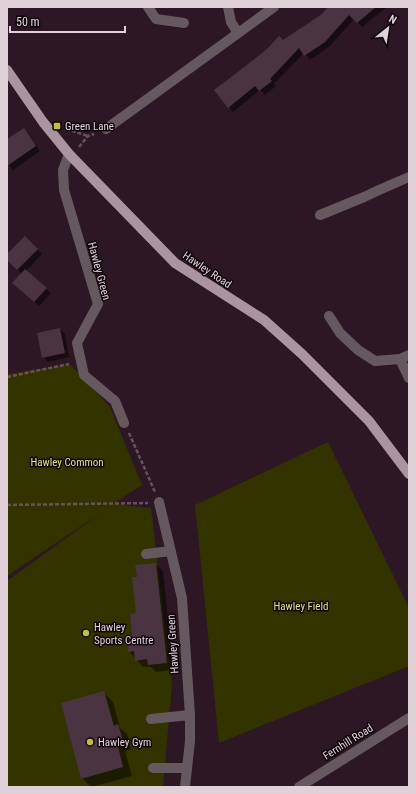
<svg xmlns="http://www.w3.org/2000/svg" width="416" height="794" viewBox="0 0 416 794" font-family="'Roboto Condensed',sans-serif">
	<rect width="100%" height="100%" fill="#2d1724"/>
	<path fill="#330" d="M70,364l40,43 32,78 -29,19 38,4 21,177 -9,102h-156v-207l3,-1 89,-65 -92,62v-202z
		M328,442l81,166v58l-190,77 -24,-238z"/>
	<path fill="#0007" d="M329,7h58l-25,20 -8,-8 -24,27 -20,14 -6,-7 -30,31 2,2 -11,9 -5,-5 -27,22 -4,-5 54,-65 39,-27z
		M24,129l4,5 12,17 -27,19 -6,-7v-22z
		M25,237l17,17 -16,17 25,22 -12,13 -21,-18 4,-14 -15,-15v-3z
		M60,329l5,5 4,23 -21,5 -5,-5z
		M156,564l7,7 10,99 -17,2 -5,-5h-8l-14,-16 4,-15 4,-22 1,-36z
		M104,693l9,9 7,26 7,6 4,15 -6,2 7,25 -41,11 -9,-9z"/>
	<path fill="#4b3441" d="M328,7h48l-19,16 -8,-8 -24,27 -21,14 -5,-8 -29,31 2,2 -13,10 -4,-5 -27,22 -14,-18 25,-19 28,-22 12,-13 4,4 39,-26z
		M24,128l12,18 -29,20v-27z
		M25,236l13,13 -21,21 -10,-10v-6z
		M25,269l22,19 -13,14 -22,-19z
		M60,328l5,25 -23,5 -5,-25z
		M156,563l11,100 -19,2 -1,-6 -12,2 -1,-10 -6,1 -2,-17h6l-2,-21 6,-1 -4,-36h5l-2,-12z
		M104,691l10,35 4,-2 5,16 -6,2 6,25 -42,12 -20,-76z"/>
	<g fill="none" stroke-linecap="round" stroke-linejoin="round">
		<path stroke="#66525e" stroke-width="2.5" stroke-dasharray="4 2" stroke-linecap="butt" d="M66,129l22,7
			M79,147l9,-11 6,-2
			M7,377l62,-13
			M129,433l26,59
			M7,505l141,-2"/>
		<path stroke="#65595f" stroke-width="10" d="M148,7l8,12 28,4
			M228,7l3,15 7,11
			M106,129l168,-122
			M69,154l-6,16 1,20 34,114 -21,39 7,32 31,26 9,22
			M320,215l44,-18 15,-7 30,-13
			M329,316l11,17 18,17 17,11 25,-2
			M409,355l-9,4 9,19
			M159,502l23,96 8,117v26l-5,46
			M146,554l25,-3
			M151,719l39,-4
			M153,768h34
			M299,787l110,-69"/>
		<path stroke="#ab93a0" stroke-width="10" d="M7,70l36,52 26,32 106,109 89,57 38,34 67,67 40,53"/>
	</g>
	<g fill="#bdbf43" stroke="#0f060b" stroke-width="1.5">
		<rect x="53" y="122" width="8" height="8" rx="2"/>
		<circle cx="86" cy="633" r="4"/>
		<circle cx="90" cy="742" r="4"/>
	</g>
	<g text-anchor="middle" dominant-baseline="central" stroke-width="3" stroke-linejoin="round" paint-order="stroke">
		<g font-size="11" fill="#e0d0d8" stroke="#0f060b" text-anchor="start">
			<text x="65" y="126">Green Lane</text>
			<text x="94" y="627">Hawley<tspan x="94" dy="13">Sports Centre</tspan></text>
			<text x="98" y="742">Hawley Gym</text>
		</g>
		<g font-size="11" fill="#e0d0d8" stroke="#0f060b">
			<text transform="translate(207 270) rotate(34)">Hawley Road</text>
			<text transform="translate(99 271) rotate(75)">Hawley Green</text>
			<text transform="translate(173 644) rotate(-94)">Hawley Green</text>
			<text transform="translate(348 742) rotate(-32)">Fernhill Road</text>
		</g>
		<g font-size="11" fill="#dfe288" stroke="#0f060b">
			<text x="67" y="462">Hawley Common</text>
			<text x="301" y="606">Hawley Field</text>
		</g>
	</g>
	<rect width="416" height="794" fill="none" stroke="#e0d0d8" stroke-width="16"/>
	<g transform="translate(388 28) rotate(30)" stroke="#0f060b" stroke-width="3" paint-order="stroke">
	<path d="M0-3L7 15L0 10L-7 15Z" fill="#e0d0d8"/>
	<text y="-6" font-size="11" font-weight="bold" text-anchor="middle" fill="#e0d0d8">N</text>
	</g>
	<path d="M10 26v6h115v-6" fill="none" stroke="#e0d0d8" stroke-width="2"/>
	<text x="16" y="26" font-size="12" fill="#e0d0d8" stroke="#0f060b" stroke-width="3" paint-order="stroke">50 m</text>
</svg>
